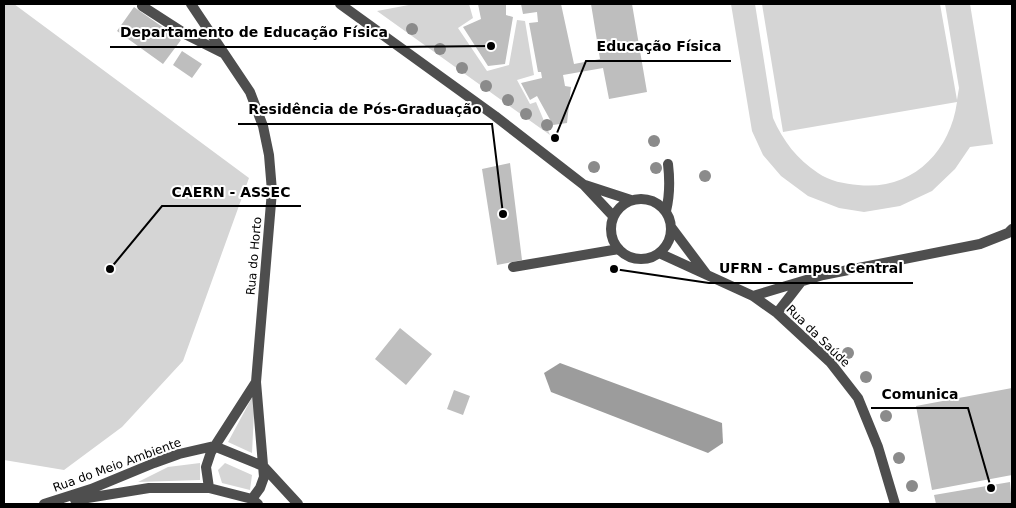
<svg xmlns="http://www.w3.org/2000/svg" width="1016" height="508" viewBox="0 0 1016 508" font-family="'DejaVu Sans',sans-serif">
	<rect width="100%" height="100%" fill="#fff"/>
	<path fill="#d5d5d5" d="M4,4h10l235,174 -66,183 -61,66 -58,43 -60,-10z
		M414,4h55l4,14 -15,10 29,43 22,-6 8,-45 8,1 9,54 -17,5 13,24 6,-2 14,33 -173,-124z
		M731,4h24l18,114c10,23 24,41 45,55 11,8 27,11 40,12 53,6 92,-32 99,-83l-174,30 -21,-128h178l17,96 2,-12 -14,-84h25l23,140 -23,3 -15,22 -23,22 -32,15 -36,6 -25,-4 -31,-12 -27,-20 -18,-21 -11,-24z
		M255,392l-3,61 -24,-11z
		M200,463v17l-62,2 30,-15z
		M225,463l27,12 -2,15 -28,-7 -4,-13z"/>
	<path fill="#9c9c9c" d="M560,363l162,60 1,20 -15,10 -157,-61 -7,-19z"/>
	<path fill="#bebebe" d="M478,4h28v11l7,2 -8,47 -17,2 -25,-39 18,-8z
		M521,4h40l13,60 26,-5 -9,-55h41l15,88 -38,7 -6,-31 -40,7 2,11 6,1 -4,36 -14,2 -16,-29 -7,4 -9,-17 21,-5 -1,-6h-3l-9,-49 9,-1 -1,-10 -14,2z
		M134,7l47,33 -18,24 -46,-33z
		M182,51l20,13 -10,14 -19,-13z
		M510,163l12,97 -25,5 -15,-96z
		M400,328l32,26 -26,31 -31,-26z
		M1012,388v87l-80,15 -16,-84z
		M454,390l16,6 -7,19 -16,-6z
		M1010,482l2,22h-76l-2,-9z"/>
	<g fill="none" stroke-linecap="round" stroke-linejoin="round">
		<path stroke="#4e4e4e" stroke-width="10" d="M191,4l59,88 13,34 6,29 3,36 -16,191 8,95 -4,11 -8,11
			M340,4l155,112 89,69 29,31
			M142,6l45,29 36,18
			M585,185l46,15
			M611 229a30 30 0 1 1 60 0a30 30 0 1 1-60 0Z
			M666,211c4,-16 4,-30 2,-47
			M671,227l36,48
			M659,253l94,43 24,17 53,49 28,36 20,49 17,57
			M513,267l106,-18
			M753,296l70,-21 157,-31 28,-11 4,-4
			M777,313l24,-31
			M209,488l-3,-21 5,-15 45,-70
			M75,500l74,-12h60l43,11 6,5
			M44,504l47,-15 63,-26 25,-9 35,-8 49,20 35,38"/>
	</g>
	<g fill="#8b8b8b">
		<circle cx="412" cy="29" r="6"/>
		<circle cx="440" cy="49" r="6"/>
		<circle cx="462" cy="68" r="6"/>
		<circle cx="486" cy="86" r="6"/>
		<circle cx="508" cy="100" r="6"/>
		<circle cx="526" cy="114" r="6"/>
		<circle cx="547" cy="125" r="6"/>
		<circle cx="654" cy="141" r="6"/>
		<circle cx="594" cy="167" r="6"/>
		<circle cx="656" cy="168" r="6"/>
		<circle cx="705" cy="176" r="6"/>
		<circle cx="848" cy="353" r="6"/>
		<circle cx="866" cy="377" r="6"/>
		<circle cx="886" cy="416" r="6"/>
		<circle cx="899" cy="458" r="6"/>
		<circle cx="912" cy="486" r="6"/>
	</g>
	<g text-anchor="middle" dominant-baseline="central" stroke-width="4" stroke-linejoin="round" paint-order="stroke">
		<g font-size="12" fill="#000" stroke="#fff">
			<text transform="translate(254 256) rotate(-85)">Rua do Horto</text>
			<text transform="translate(818 336) rotate(44)">Rua da Saúde</text>
			<text transform="translate(117 465) rotate(-20)">Rua do Meio Ambiente</text>
		</g>
	</g>
	<path fill="none" stroke="#000" stroke-width="2" d="M491 46L398 47H110M555 138L586 61H731M503 214L492 124H238M110 269L162 206H301M614 269L709 283H913M991 488L968 408H871"/>
	<g fill="#000" stroke="#fff" stroke-width="2">
		<circle cx="491" cy="46" r="5"/>
		<circle cx="555" cy="138" r="5"/>
		<circle cx="503" cy="214" r="5"/>
		<circle cx="110" cy="269" r="5"/>
		<circle cx="614" cy="269" r="5"/>
		<circle cx="991" cy="488" r="5"/>
	</g>
	<g font-size="14" text-anchor="middle" font-weight="bold" fill="#000" stroke="#fff" stroke-width="4" stroke-linejoin="round" paint-order="stroke">
		<text x="254" y="37">Departamento de Educação Física</text>
		<text x="659" y="51">Educação Física</text>
		<text x="365" y="114">Residência de Pós-Graduação</text>
		<text x="231" y="197">CAERN - ASSEC</text>
		<text x="811" y="273">UFRN - Campus Central</text>
		<text x="920" y="399">Comunica</text>
	</g>
	<rect width="1016" height="508" fill="none" stroke="#000000" stroke-width="10"/>
</svg>
